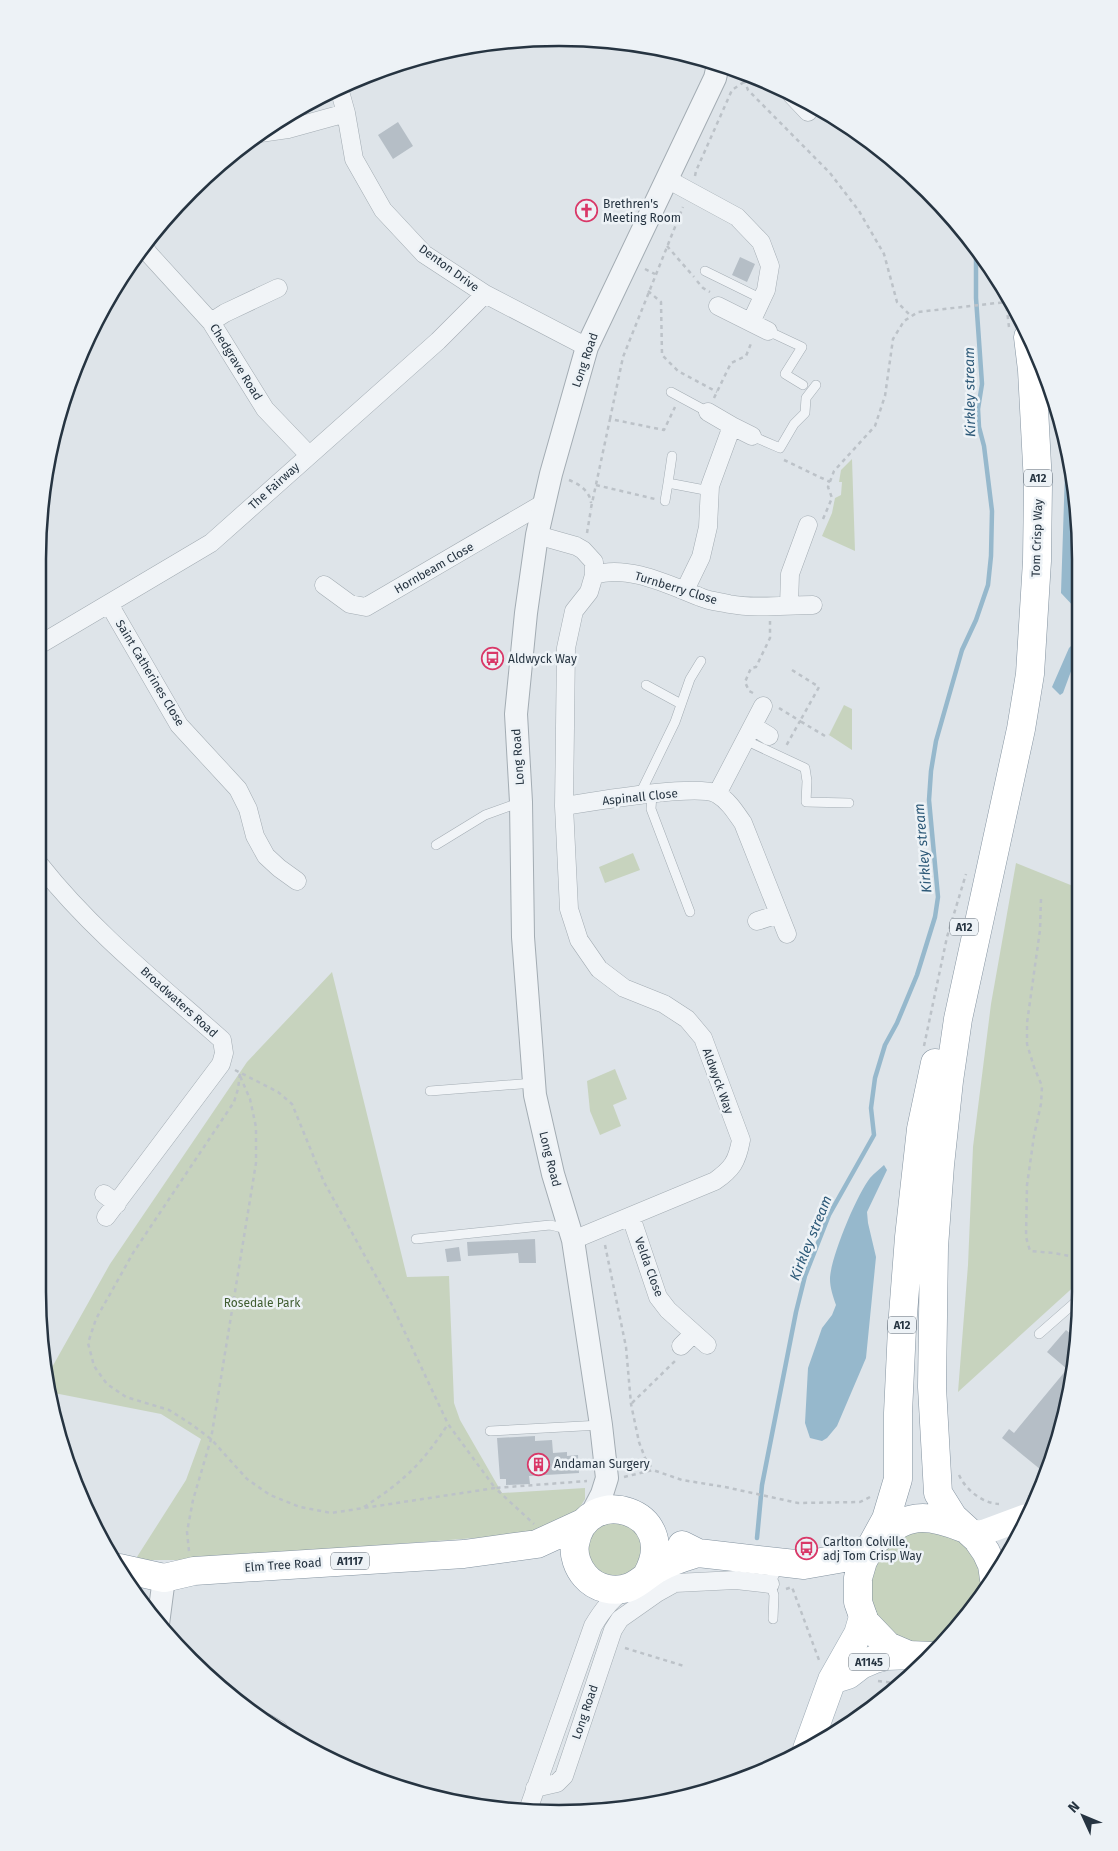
<svg xmlns="http://www.w3.org/2000/svg" width="1118" height="1851" viewBox="0 0 1118 1851" font-family="'Fira Sans',sans-serif">
	<rect width="100%" height="100%" fill="#dee4e9"/>
	<path fill="#ccd3db" d="M495,44l-66,16 -1,-3 30,-10z"/>
	<path fill="#c7d3be" d="M852,459l3,92 -33,-15 10,-23 3,-15 6,-3 1,-13h-3l2,-12z
		M844,705l8,4v41l-23,-15z
		M633,853l7,17 -35,13 -6,-16z
		M1016,863l62,25 1,394 -121,110 10,-127 5,-118 18,-143z
		M332,972l75,305 42,-1 5,127 6,17 42,73 83,-5v11l-10,16 -49,19 -336,26h-55l51,-80 15,-41 -40,-25 -112,-22 -3,-14 64,-114 137,-202z
		M615,1069l12,30 -14,6 8,21 -21,9 -10,-24 -3,-30z
		M622,1519l22,19 -4,29 -25,13 -26,-13 -4,-29 9,-12z
		M926,1529l38,13 21,34 1,14 -45,55 -12,2 -21,-3 -32,-25 -7,-19 -1,-21 20,-35 18,-11z"/>
	<path fill="#96b8cc" d="M1067,468h4l5,23 1,119 -16,-17 4,-122z
		M1077,640v15l-14,38 -3,2 -8,-8 17,-39z
		M884,1165l3,5 -20,42 1,11 8,34 -10,101 -29,68 -10,12 -5,3 -12,-3 -5,-15 3,-55 14,-40 10,-13 4,-10c-3,-9 -6,-17 -6,-26 0,-20 27,-85 40,-101 4,-5 10,-9 14,-13z"/>
	<g fill="none" stroke-linecap="round" stroke-linejoin="round">
		<path stroke="#96b8cc" stroke-width="4.5" d="M757,1538l5,-53 34,-173 9,-36 24,-61 45,-80 -3,-27 4,-30 10,-33 12,-22 20,-48 18,-58 3,-20 -9,-97 2,-29 5,-30 26,-91 14,-30 12,-35 3,-29 1,-45 -8,-65 -5,-19 -1,-18 4,-25 -6,-86v-45"/>
	</g>
	<path fill="#b5bec6" d="M398,122l15,24 -20,13 -15,-24z
		M740,257l15,7 -8,18 -15,-7z
		M535,1239l1,24h-17l-1,-10 -50,3 -1,-14z
		M459,1247l2,14 -14,1 -2,-13z
		M1066,1330l11,9 -24,121 -7,14 -44,-36 7,-9 5,4 53,-64 -20,-17z
		M535,1436v5l17,-1 1,13 14,-1v4l11,-1 1,18 -50,3 1,8 -24,1v-6h-6l-3,-41z"/>
	<g fill="none" stroke-linecap="round" stroke-linejoin="round">
		<defs>
			<path id="service" d="M705,271l57,28
				M768,331l34,16 -17,27 18,11
				M671,392l37,20
				M752,436l28,12 14,-24 11,-11 1,-15 10,-13
				M672,456l-4,27 42,8
				M665,501l3,-18
				M646,685l35,19
				M745,740l60,28 2,13 -1,21 43,1
				M640,794l35,-72 15,-43 11,-18
				M652,794l-1,15 39,103
				M436,845l49,-30 36,-13
				M430,1091l104,-8
				M416,1239l134,-14 17,4
				M1039,1334l40,-35
				M490,1431l111,-6
				M773,1619l1,-24 -4,-11 9,-19"/>
			<path id="minor" d="M339,88l7,25 8,46 29,51 41,44 61,40 102,53
				M791,94l17,18
				M260,133l28,-4 58,-16
				M667,179l70,38 24,25 9,24 -4,24 -15,32
				M144,247l5,7 62,68 54,87 44,46
				M718,306l50,25
				M211,322l14,-9 53,-25
				M732,426l20,10
				M537,535l39,11 7,4 11,12v13l-5,17 -15,19 -8,37 -2,158 5,103 10,31 20,29 25,19 40,16 23,15 16,19 38,102c-4,22 -9,29 -26,41l-142,59
				M594,575c33,-11 75,10 106,22 9,4 20,5 29,7 28,5 56,1 84,1
				M324,585l26,19 16,3 178,-104
				M685,590l16,-33 7,-30 2,-41 22,-60 -24,-14
				M109,604l70,121 59,64 10,20 7,27 11,20 13,12 18,13
				M789,605l1,-31 18,-49
				M39,645l172,-102 227,-202 47,-47
				M753,726l16,10
				M717,794l46,-88
				M564,806c27,-4 133,-23 153,-12 12,7 19,19 26,29l44,111
				M40,865c52,66 119,119 182,175l2,13 -3,11 -115,153
				M757,921l22,-7
				M104,1194l13,10
				M631,1217l27,80 10,13 39,35
				M681,1346l12,-12
				M265,1722l14,8
				M535,1788l22,-5 7,-7 49,-146 7,-11 37,-26 18,-10 61,-3 34,4
				M528,1810l65,-184c9,-15 19,-29 35,-38"/>
			<path id="tertiary" d="M590,1517l12,-23 5,-16 -6,-53 -28,-185 -20,-66 -18,-79 -12,-158 -2,-135 -5,-88 10,-101 11,-78 14,-61 36,-127 128,-269 3,-13
				M158,1624l6,-46"/>
			<path id="primary" d="M832,1680l16,-5 13,-10 14,-6 12,-3 22,-1
				M807,1749l25,-69 26,-46 5,-17"/>
			<path id="trunk" d="M875,1541c32,-28 50,-28 88,-13
				M682,1545l16,8 106,12 40,-7 26,-10
				M119,1568l45,10 30,-7 270,-17 73,-10 48,-22
				M647,1575c36,-65 -62,-93 -72,-31 -2,11 3,24 10,32 11,13 30,17 45,11 10,-4 19,-14 29,-19 12,-7 26,-11 39,-15
				M994,1579l-2,-14 -6,-13 -9,-13 -24,-22 -15,-24 -6,-106 2,-140 6,-82 9,-84 9,-62 63,-290 9,-55 7,-113 1,-77 -6,-114 -4,-33
				M932,1656l-23,-1 -21,-9 -23,-24 -7,-20v-24l5,-17 23,-42 12,-40v-66l4,-85 7,-91 12,-108 14,-66"/>
		</defs>
		<use href="#service" stroke="#a3acb3" stroke-width="10"/>
		<use href="#minor" stroke="#a3acb3" stroke-width="19"/>
		<use href="#tertiary" stroke="#a3acb3" stroke-width="24"/>
		<use href="#primary" stroke="#9caab5" stroke-width="29"/>
		<use href="#trunk" stroke="#8493a0" stroke-width="29"/>
		<path stroke="#bcc2c8" stroke-width="2.5" stroke-dasharray="4 4" stroke-linecap="butt" d="M741,72l7,18 82,83 29,38 25,43 13,48 14,14
			M695,176l1,-5 36,-81 12,-8
			M667,246l27,31
			M645,269l10,5
			M697,281l6,7 7,4
			M648,291l13,11 1,53 16,16 39,21
			M1009,327l-3,-25h6
			M714,398l17,-35 15,-7 6,-15
			M610,419l13,-62 60,-150
			M784,460l46,22
			M569,480c10,4 21,11 22,23
			M596,485l59,14
			M591,508l19,-89 54,11 11,-23
			M823,519l9,-21 -4,-11 6,-16 41,-45 10,-30 8,-57 11,-18 14,-9 88,-10
			M587,533l4,-24
			M792,670l27,17 -19,34 25,15 4,-1
			M753,693l-4,-2 -4,-9 6,-14 5,-1 14,-29v-17
			M779,708l21,13 -14,25
			M1041,899l-1,31 -13,93v21l7,23 8,19 -1,18 -7,32 -7,49 -1,52 4,14 24,2 15,3 10,8
			M924,1046l23,-109 19,-63
			M235,1070l43,22 14,12 32,78 68,123 56,119 47,64 92,-7
			M240,1074l-2,15 -4,13 -101,151 -37,66 -8,24 6,23 13,18 19,13 43,13 22,14 20,15 36,40 23,16 30,12 31,6 164,-25 39,36
			M605,1245l21,102 5,57 8,38 6,16 8,12
			M632,1403l44,-43
			M959,1475c7,15 23,28 40,29
			M624,1477l29,-7 29,10 43,7 73,16 62,-1 10,-5
			M1028,1497l8,-3
			M364,1507c39,-25 59,-44 84,-83
			M189,1551l-2,-19 6,-32 18,-61 45,-276v-36l-6,-28 -10,-23
			M786,1589l6,-2 27,73
			M625,1648l59,18
			M878,1681l23,3"/>
		<use href="#service" stroke="#f1f4f7" stroke-width="9"/>
		<use href="#minor" stroke="#f1f4f7" stroke-width="18"/>
		<use href="#tertiary" stroke="#f1f4f7" stroke-width="22"/>
		<path stroke="#fff" stroke-width="25" d="M968,1532l14,1 43,-16"/>
		<use href="#primary" stroke="#fff" stroke-width="28"/>
		<use href="#trunk" stroke="#fff" stroke-width="28"/>
	</g>
	<defs>
		<symbol id="church-ring" viewBox="-11 -11 22 22"><circle r="9.5" fill="#edf2f6" stroke="#d93868" stroke-width="1.5"/><path d="M-1.2-6h2.4v3.5h3.3v2.4h-3.3V6h-2.4V-.1h-3.3v-2.4h3.3Z" fill="#d93868"/></symbol>
		<symbol id="bus-ring" viewBox="-11 -11 22 22"><circle r="9.5" fill="#edf2f6" stroke="#d93868" stroke-width="1.5"/><path d="M-5-6H5V4H4V6H2V4H-2V6H-4V4H-5ZM-3.5-4V0h7V-4ZM-3.5 1.2v1.5H-2V1.2ZM2 1.2v1.5H3.5V1.2Z" fill="#d93868"/></symbol>
		<symbol id="building-ring" viewBox="-11 -11 22 22"><circle r="9.5" fill="#edf2f6" stroke="#d93868" stroke-width="1.5"/><path d="M-4-6H4V6H1V3H-1V6H-4ZM-2.5-4.3h1.7v1.8h-1.7ZM.8-4.3h1.7v1.8H.8ZM-2.5-1h1.7V.8h-1.7ZM.8-1h1.7V.8H.8Z" fill="#d93868"/></symbol>
	</defs>
	<g fill-rule="evenodd">
		<use href="#church-ring" x="574" y="198" width="25" height="25"/>
		<use href="#bus-ring" x="480" y="646" width="25" height="25"/>
		<use href="#building-ring" x="526" y="1452" width="25" height="25"/>
		<use href="#bus-ring" x="794" y="1536" width="25" height="25"/>
	</g>
	<g text-anchor="middle" dominant-baseline="central" stroke-width="5" stroke-linejoin="round" paint-order="stroke">
		<g fill="#edf2f6" stroke="#626d77" stroke-width="1">
			<rect x="1024" y="469.5" width="28" height="17" rx="4"/>
			<rect x="950" y="918.5" width="28" height="17" rx="4"/>
			<rect x="888" y="1316.5" width="28" height="17" rx="4"/>
			<rect x="331" y="1552.5" width="38" height="17" rx="4"/>
			<rect x="849" y="1653.5" width="40" height="17" rx="4"/>
		</g>
		<g font-size="11" font-weight="bold" fill="#263441">
			<text x="1038" y="478">A12</text>
			<text x="964" y="927">A12</text>
			<text x="902" y="1325">A12</text>
			<text x="350" y="1561">A1117</text>
			<text x="869" y="1662">A1145</text>
		</g>
		<g font-size="12" fill="#263441" stroke="#edf2f6" text-anchor="start">
			<text x="603" y="204">Brethren's<tspan x="603" dy="14">Meeting Room</tspan></text>
			<text x="508" y="659">Aldwyck Way</text>
			<text x="554" y="1464">Andaman Surgery</text>
			<text x="823" y="1542">Carlton Colville,<tspan x="823" dy="14">adj Tom Crisp Way</tspan></text>
		</g>
		<g font-size="12" fill="#263441" stroke="#edf2f6">
			<text transform="translate(449 268) rotate(36)">Denton Drive</text>
			<text transform="translate(585 360) rotate(-71)">Long Road</text>
			<text transform="translate(236 362) rotate(58)">Chedgrave Road</text>
			<text transform="translate(274 486) rotate(-42)">The Fairway</text>
			<text transform="translate(1037 538) rotate(-88)">Tom Crisp Way</text>
			<text transform="translate(434 568) rotate(-30)">Hornbeam Close</text>
			<text transform="translate(676 588) rotate(17)">Turnberry Close</text>
			<text transform="translate(150 673) rotate(59)">Saint Catherines Close</text>
			<text transform="translate(518 757) rotate(-94)">Long Road</text>
			<text transform="translate(640 797) rotate(-6)">Aspinall Close</text>
			<text transform="translate(179 1002) rotate(42)">Broadwaters Road</text>
			<text transform="translate(718 1081) rotate(70)">Aldwyck Way</text>
			<text transform="translate(550 1159) rotate(76)">Long Road</text>
			<text transform="translate(649 1267) rotate(70)">Velda Close</text>
			<text transform="translate(283 1565) rotate(-4)">Elm Tree Road</text>
			<text transform="translate(585 1712) rotate(-71)">Long Road</text>
		</g>
		<g font-size="12" fill="#415e32" stroke="#edf2f6">
			<text x="262" y="1303">Rosedale Park</text>
		</g>
		<g font-size="14" font-style="italic" fill="#2d5978" stroke="#edf2f6">
			<text transform="translate(970 392) rotate(-91)">Kirkley stream</text>
			<text transform="translate(923 848) rotate(-95)">Kirkley stream</text>
			<text transform="translate(811 1238) rotate(-68)">Kirkley stream</text>
		</g>
	</g>
	<path d="M0 0H1118V1851H0ZM559 46H559A513 513 0 0 1 1072 559V1292A513 513 0 0 1 559 1805H559A513 513 0 0 1 46 1292V559A513 513 0 0 1 559 46Z" fill="#edf2f6" fill-rule="evenodd"/>
	<path fill="none" stroke="#263441" stroke-width="2.5" d="M559 46H559A513 513 0 0 1 1072 559V1292A513 513 0 0 1 559 1805H559A513 513 0 0 1 46 1292V559A513 513 0 0 1 559 46Z"/>
	<g transform="translate(1083 1816) rotate(314)" stroke="#edf2f6" stroke-width="4" paint-order="stroke">
	<path d="M0-4L9 19L0 12L-9 19Z" fill="#263441"/>
	<text y="-8" font-size="14" font-weight="bold" text-anchor="middle" fill="#263441">N</text>
	</g>
</svg>
